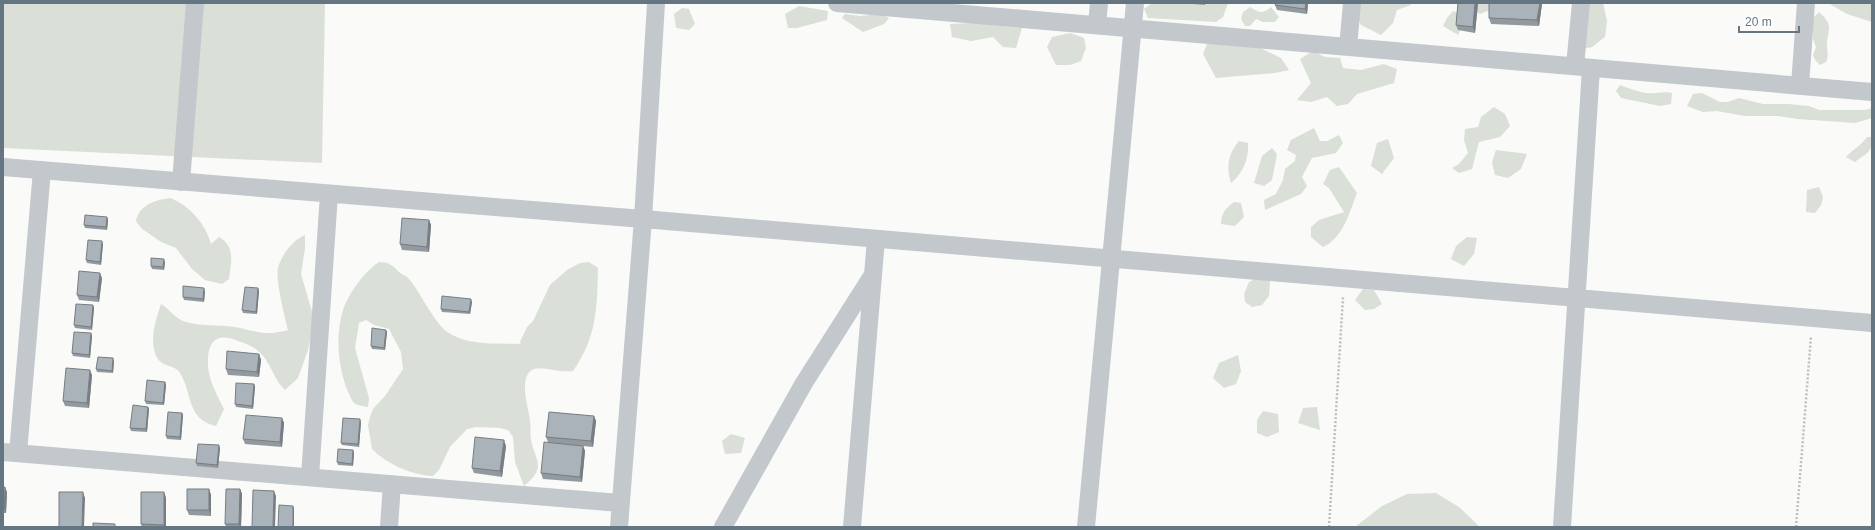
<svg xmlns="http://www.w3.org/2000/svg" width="1875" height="530" viewBox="0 0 1875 530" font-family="Arial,sans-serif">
	<rect width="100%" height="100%" fill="#fafaf8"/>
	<path fill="#dadfd7" d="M3,3h322l-3,160 -319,-15z
		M1152,3l66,1 10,-1 -5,14 -7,5 -68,-4 -4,-9z
		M1359,3h49l3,2 -14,5 -4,13 -12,12 -20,-10 -5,-9z
		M1469,3h25l-1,6 -13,5 -7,-3z
		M1591,3h12l4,18 -2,16 -13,10 -10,2 6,-44z
		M1828,3h44v19l-25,-8z
		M799,6l29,5 -1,9 -30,8h-9l-3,-14z
		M1250,7c9,6 13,7 21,0l8,10 -4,5h-12l-7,-3 -6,7h-5l-4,-7 2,-7z
		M682,8l7,1 6,15 -6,6 -13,-2 -2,-14z
		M1453,11l6,2 3,14 -4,8 -15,-9 4,-8z
		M1819,12c16,14 8,18 8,34 0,7 2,9 -1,16l-6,3 -5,-5 -2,-5 3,-8 -3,-8v-21z
		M845,14l15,2 20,-2 9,4 -5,6 -21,8 -21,-14z
		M973,23l49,5 -6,20 -13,-1 -10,-10 -22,4 -19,-4 -2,-13z
		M1070,33l14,5 2,10 -5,13 -11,4h-14l-9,-18 5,-10z
		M1244,43l14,4 23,11 8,12 -14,3 -59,5 -13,-24 4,-10z
		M1313,51l12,6 15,1 3,10 18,2 23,-6 13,5 -3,14 -37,11 -9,10 -11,2 -10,-9 -16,5 -14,-2 14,-17 -11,-24z
		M1620,85c9,3 17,7 27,8 9,1 16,-2 25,0l-1,11 -11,2 -39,-8 -5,-7z
		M1702,93l18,9h8l11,-4 24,6h25l21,2 10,4h46l7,-2v10l-17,5 -57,-4 -20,-3h-33l-28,-5 -14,1 -16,-6 6,-12z
		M1494,107l11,7 5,12 -10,11 -21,5 -7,27 -13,4 -7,-5 7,-4 9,-11 -4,-13 1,-11 13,-2 3,-10z
		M1314,128l6,13h7l12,-6 4,8 -7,10 -24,5 -10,19 5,9 -6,8 -36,16 -1,-10 12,-6 7,-14 2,-11 10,-8 1,-6 -9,-5 4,-10z
		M1867,137h5c0,17 -5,15 -17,25l-9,-5c7,-8 15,-11 21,-20z
		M1388,139l6,19 -12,16 -11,-8 6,-23z
		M1239,141l9,2c1,16 -5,30 -17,40 -5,-16 -3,-29 8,-42z
		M1272,148l5,6 -5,26 -8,6 -10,-3 8,-27z
		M1496,150l31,4 -6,15 -13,9 -13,-3 -3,-13z
		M1339,167l18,26c-8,20 -13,44 -34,54l-12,-10v-10l8,-7 25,-8 -15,-24 -6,-4 7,-14z
		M1819,187l4,10 -2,8 -6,8 -9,-1 1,-22z
		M170,198c19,7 36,26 41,46l8,-7c17,10 12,25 10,42l-7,5 -17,-4 -13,-11 -16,-21 -15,-6 -20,-14 -5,-7c3,-16 19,-21 34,-23z
		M1234,202l7,1 3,14 -9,9 -14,-2c0,-11 5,-16 13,-22z
		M305,235v13l-4,26 12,41 -1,16 -4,19 -10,28 -13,12c-12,-11 -14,-29 -28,-40 -5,-4 -12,-7 -19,-9 -23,-10 -31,2 -30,25 1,15 9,29 16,43l-8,17c-30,-7 -23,-32 -36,-53 -6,-10 -20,-4 -25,-20 -5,-16 1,-34 6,-49 8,5 14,14 22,17 14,5 29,4 43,5 26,2 34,12 62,4 -3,-13 -13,-51 -10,-62 4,-14 14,-27 27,-33z
		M1467,237l10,1 -3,16 -10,12 -13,-7 5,-13z
		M379,262c10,0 13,3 20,10 3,3 8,4 10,7 12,14 26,46 40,54 20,13 49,10 72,11l-1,-2 7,-15 6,-6 17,-36 17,-15 13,-7 9,-1 9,6c-1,40 -1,69 -25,103 -13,2 -31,-5 -39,-2 -17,7 -5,39 -4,52 1,6 0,13 1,19 1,8 7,18 7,26 -1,9 -8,15 -14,20l-9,-24 -2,-25 -5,-7 -8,-2 -24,-1 -9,2 -17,18 -11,23 -6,6c-22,-1 -46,-12 -61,-27l-4,-24 2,-8 3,-8 12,-13 18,-27 -2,-17 -12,-23 -15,-4 -8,-5 -7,3 -4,25 14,50 -1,9c-5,-1 -10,-1 -14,-4 -3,-3 -4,-8 -6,-11 -10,-25 -13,-56 -5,-82 6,-17 21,-38 36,-48z
		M1261,276l9,5 -1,15 -7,9 -10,2 -7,-5 -1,-8 5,-12z
		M1363,289l11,1 8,14 -8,5 -9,1 -10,-10z
		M1238,355l3,16 -5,13 -12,4 -11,-10 6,-15z
		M1317,407l3,23 -22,-7 5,-15z
		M1263,411l15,3 1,18 -12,5 -10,-4v-13z
		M731,434l14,4 -4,15 -16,1 -3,-13z
		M1436,493l23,14 21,20h-125l27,-21 25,-12z"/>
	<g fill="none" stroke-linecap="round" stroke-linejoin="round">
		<path stroke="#bbbfc2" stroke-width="2.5" stroke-dasharray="2 2" stroke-linecap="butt" d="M1329,527l14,-230
			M1796,527l15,-191"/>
		<path stroke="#c3c8cc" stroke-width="18" d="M837,3l1035,89
			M1097,25l2,-22
			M1348,47l4,-44
			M1575,66l6,-63
			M1800,85l6,-82
			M3,167l640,52 1229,104
			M181,182l14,-179
			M3,452l617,51
			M18,453l24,-283
			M310,477l19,-283
			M389,527l3,-43
			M619,527l24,-308 13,-216
			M723,527l81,-144 68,-107
			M852,527l24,-288
			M1086,527l49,-524
			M1562,527l29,-459"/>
	</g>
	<path fill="#929a9f" d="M1181,3h24v2z
		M1308,3l-1,11 -30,-4 -2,-5z
		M1458,3h20l-3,30 -17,-3 -2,-5z
		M1489,3h53l-3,23 -48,-2 -2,-6z
		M107,217l1,3 -1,10 -22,-2 -1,-3z
		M429,220l2,5 -2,27 -27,-2 -2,-6z
		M103,244l-2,21 -14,-2 -1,-3z
		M165,262l-1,8 -12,-1 -1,-3z
		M102,278l-3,24 -20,-2 -2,-5z
		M258,288l1,3 -2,23 -14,-1 -1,-3z
		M205,291l-1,11 -20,-2 -1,-3z
		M472,302l-2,12 -28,-2 -1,-3z
		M93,305l1,3 -2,22 -17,-2 -1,-3z
		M387,332l-2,18 -13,-1 -1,-3z
		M91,333l1,3 -2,22 -17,-2 -1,-3z
		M259,354l2,6 -2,17 -31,-2 -2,-6z
		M114,361l-1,12 -16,-1 -1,-3z
		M92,375l-3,33 -24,-2 -2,-5z
		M165,382l1,3 -2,20 -18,-1 -1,-3z
		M254,384l1,3 -2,22 -17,-2 -1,-3z
		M148,407l1,2 -2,23 -16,-1 -1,-3z
		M182,413l1,2 -2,25 -14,-1 -1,-3z
		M594,416l2,5 -3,26 -10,-1 2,5 -3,31 -39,-3 -2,-6 7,-31 -2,-5z
		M282,418l2,5 -2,24 -37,-3 -2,-5z
		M361,422l-2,25 -17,-2 -1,-2z
		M506,446l-4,31 -28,-4 -2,-5z
		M220,448l-2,20 -21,-2 -1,-3z
		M353,450l1,3 -1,13 -15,-1 -1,-3z
		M3,487l4,5 -1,21h-3z
		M209,489l2,6v21l-22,-1 -2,-5z
		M240,489l2,5 -1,33h-15l-1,-3z
		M164,492l2,6v29h-24l-1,-3z"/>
	<path fill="#777d82" d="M1306,3h2l-1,11 -2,-5z
		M1475,3h3l-3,30 -2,-6z
		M1540,3h2v1l-3,22 -2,-6z
		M107,217l1,3 -1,10 -1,-3z
		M429,220l2,5 -2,27 -2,-5z
		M102,241l1,3 -2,21 -1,-3z
		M164,259l1,3 -1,8 -1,-3z
		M100,273l2,5 -3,24 -2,-5z
		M204,288l1,3 -1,11 -1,-3z
		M258,288l1,3 -2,23 -1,-2z
		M471,299l1,3 -2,12 -1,-2z
		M93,305l1,3 -2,22 -1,-3z
		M386,330l1,2 -2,18 -1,-2z
		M91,333l1,3 -2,22 -1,-3z
		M259,354l2,6 -2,17 -2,-5z
		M113,358l1,3 -1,12 -1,-2z
		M90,370l2,5 -3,33 -2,-5z
		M165,382l1,3 -2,20 -1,-2z
		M254,384l1,3 -2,22 -1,-3z
		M148,407l1,2 -2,23 -1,-3z
		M182,413l1,2 -2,25 -1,-3z
		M594,416l2,5 -3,26 -2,-6z
		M282,418l2,5 -2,24 -2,-5z
		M360,419l1,3 -2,25 -1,-3z
		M504,440l2,6 -4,31 -2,-6z
		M219,445l1,3 -2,20 -1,-3z
		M583,446l2,5 -3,31 -2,-5z
		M353,450l1,3 -1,13 -1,-2z
		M5,487l2,5 -1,21 -2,-5z
		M209,489l2,6v21l-2,-6z
		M240,489l2,5 -1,33h-1l-1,-3z
		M274,491l2,5 -1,31h-2z
		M83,492l2,6 -1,29h-2z
		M164,492l2,6v29h-2z
		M293,506l1,2v19h-1z"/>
	<path fill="#aab3b9" stroke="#777d82" d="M1276,3h30l-1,6 -30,-4z
		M1458,3h17l-2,24 -17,-2z
		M1489,3h51l-3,17 -48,-2z
		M85,215l22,2 -1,10 -22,-2z
		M402,218l27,2 -2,27 -27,-3z
		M88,240l14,1 -2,21 -14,-2z
		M151,258l13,1 -1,8 -12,-1z
		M79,271l21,2 -3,24 -20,-2z
		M183,286l21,2 -1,11 -20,-2z
		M245,287l13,1 -2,24 -14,-2z
		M442,296l29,3 -2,13 -28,-3z
		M76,304l17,1 -2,22 -17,-2z
		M372,328l14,2 -2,18 -13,-2z
		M74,332l17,1 -2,22 -17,-2z
		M227,351l32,3 -2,18 -31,-3z
		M98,357l15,1 -1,13 -16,-2z
		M66,368l24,2 -3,33 -24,-2z
		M147,380l18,2 -2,21 -18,-2z
		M236,383l18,1 -2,22 -17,-2z
		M133,405l15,2 -2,22 -16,-1z
		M168,412l14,1 -2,24 -14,-1z
		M549,412l45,4 -3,25 -45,-4z
		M246,415l36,3 -2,24 -37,-3z
		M343,418l17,1 -2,25 -17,-1z
		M475,437l29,3 -4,31 -28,-3z
		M544,442l39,4 -3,31 -39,-4z
		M198,444l21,1 -2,20 -21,-2z
		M338,449l15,1 -1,14 -15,-2z
		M3,487h2l-1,21h-1z
		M187,489h22v21h-22z
		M226,489h14l-1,35h-14z
		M253,490l21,1 -1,36h-21z
		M59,492h24l-1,35h-23z
		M141,492h23v33l-23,-1z
		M279,505l14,1v21h-15z
		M93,523l22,1v3h-22z"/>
	<rect width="1875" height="530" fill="none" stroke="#657683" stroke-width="8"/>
	<path d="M1739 26v6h60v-6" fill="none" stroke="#657683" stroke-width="2"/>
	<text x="1745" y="26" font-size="12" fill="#657683" stroke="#ffffff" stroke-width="3" paint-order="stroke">20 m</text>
</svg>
